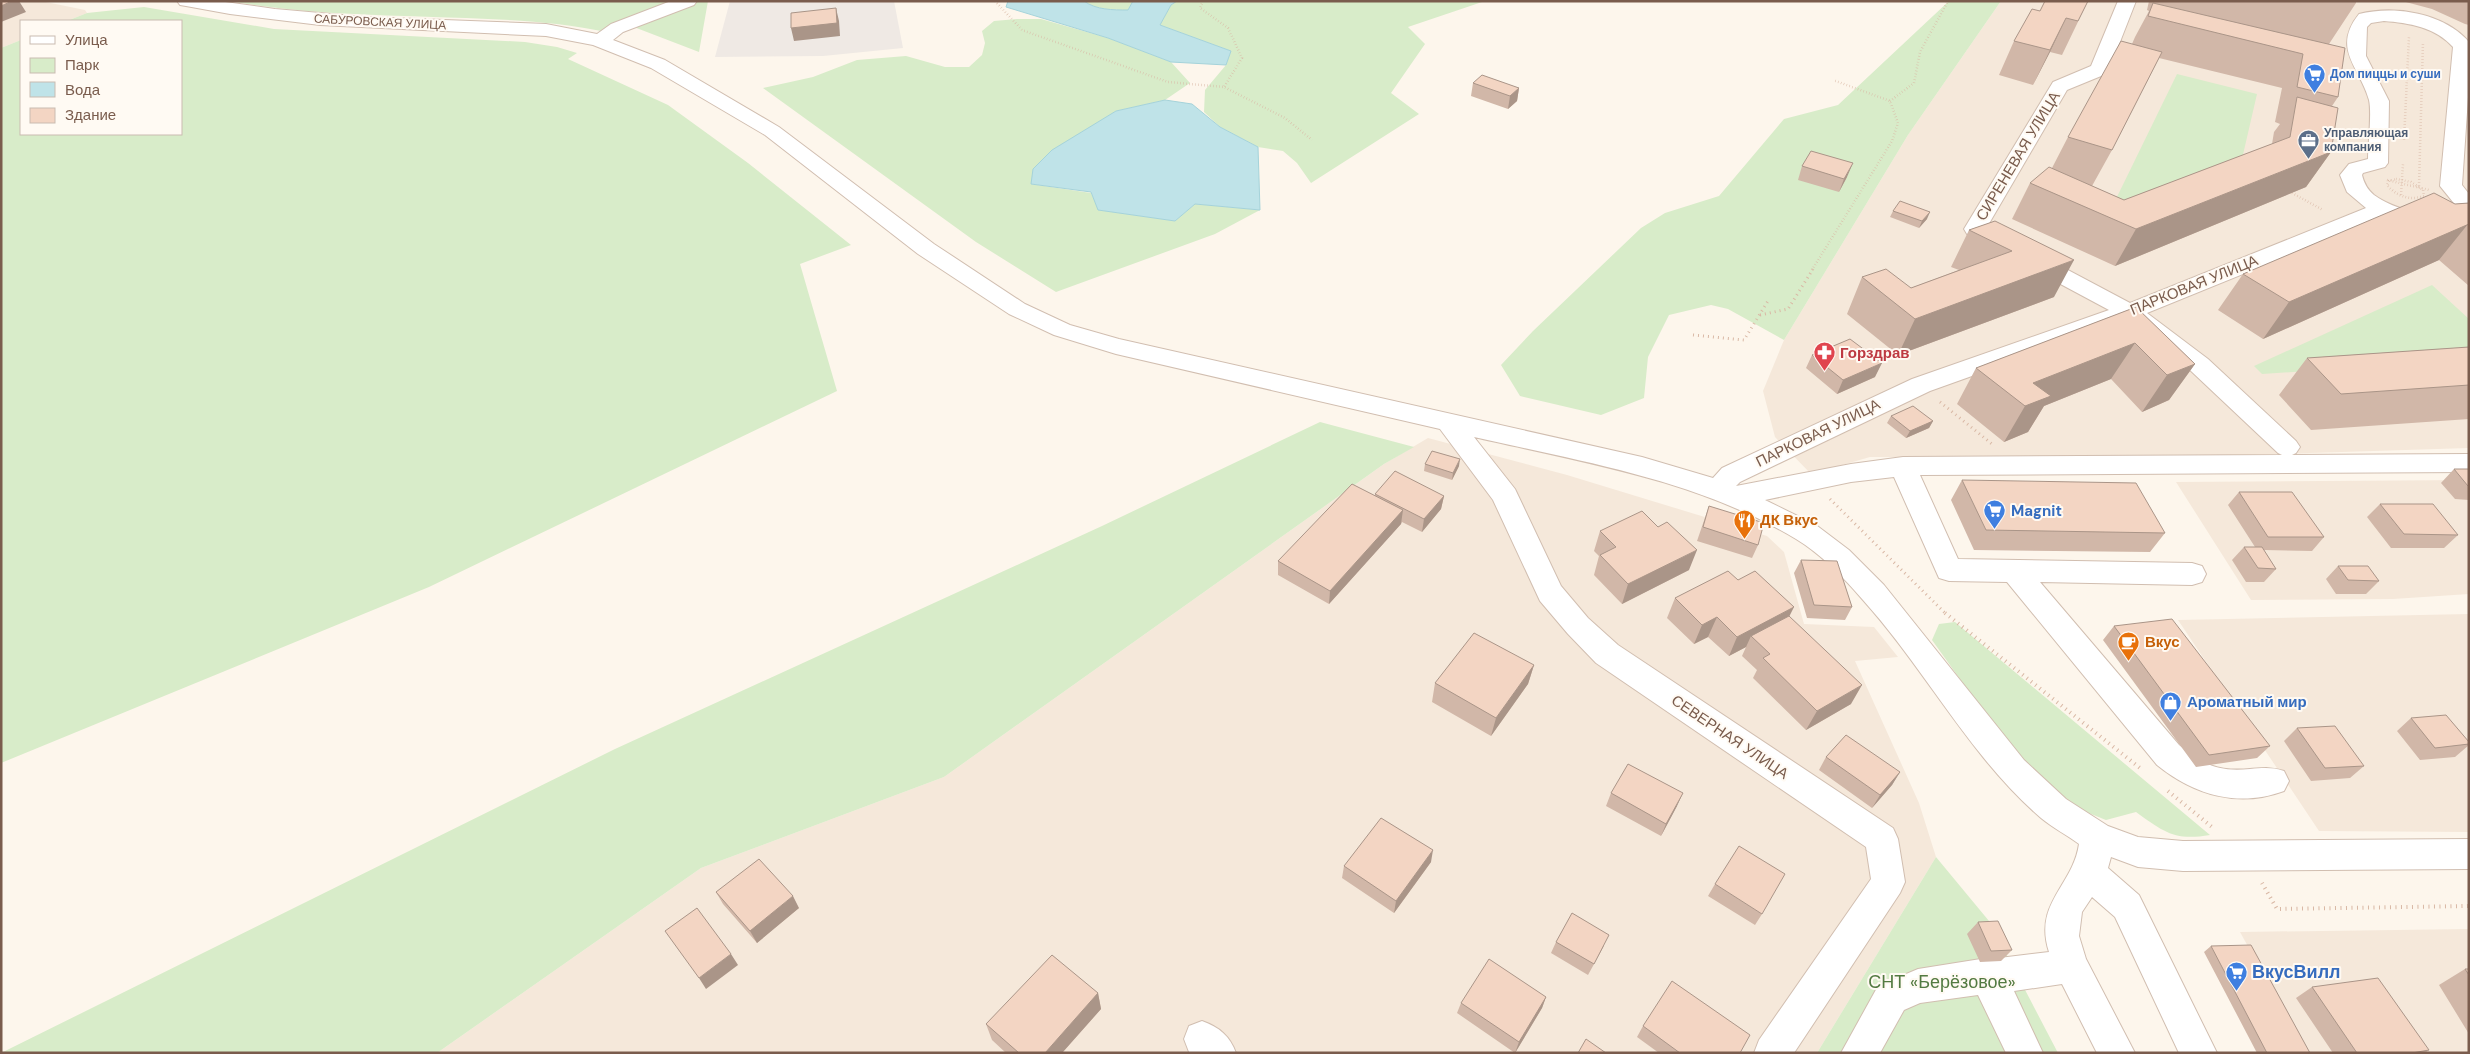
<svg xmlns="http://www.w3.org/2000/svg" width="2470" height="1054" viewBox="0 0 2470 1054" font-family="'DM Sans',sans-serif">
	<rect width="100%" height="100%" fill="#fdf6ec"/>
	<path fill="#f5e8da" d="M1,1h40l44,9 2,3 -20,8h-46v19l-20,8z
		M2001,1h468v447l-287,9h-312l-59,17 -36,-37 -12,-46 21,-51 124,-205z
		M1428,438l139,37 200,61 17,16 20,72 70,3 24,30 -43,4 64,142 17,54 -119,196h-1380l264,-185 243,-91 440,-313z
		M2469,480v114l-76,5 -142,1 -75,-118z
		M2469,614v218l-150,-1 -141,-211z
		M2469,929v124h-162l-67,-121z"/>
	<path fill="#efe9e4" d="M730,1h164l9,47 -80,8 -108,1z"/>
	<path fill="#d8ecc9" d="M230,1h478l-9,51 -73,-28 -16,9c-48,-11 -95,-13 -144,-15 -78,-3 -159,-3 -236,-17z
		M1084,1h49l-5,9c-14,0 -32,0 -44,-9z
		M1177,1h308l-77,26 17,17 -34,49 28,21 -108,69 -14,-20 -14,-12 -25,-4 -38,-20 -16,-15 1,-22 21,-25 5,-14 -71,-26 11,-20z
		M1949,1h52l-93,134 -124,205 -56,-31 -17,-4 -42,10 -21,42 -4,41 -43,17 -81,-19 -19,-31 32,-34 108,-103 24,-15 54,-17 65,-77 54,-14z
		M144,7l130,22 251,13 32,5 20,6 -9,6 100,46 80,58 103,82 -51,19 37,127 -408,196 -428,176v-715l20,-8v94h160v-113h-114l20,-8z
		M1017,19h24l67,19 63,24 19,21 -25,17 -49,11 -27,18 -58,55 60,9 8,17 76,11 20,-17 65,6 -45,24 -159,58 -80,-50 -213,-154 50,-11 44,-17 49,-4 39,11h24l13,-12 3,-12 -3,-12 12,-10z
		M2177,74l80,20 -15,65 -122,47 -6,-3z
		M2432,285l37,34v41l-207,14 -8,-8z
		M1320,422l94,25 -30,17 -440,313 -243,91 -264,185h-436l614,-304 487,-223z
		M1955,622l255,213c-36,6 -46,-3 -74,-23l-30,8 -30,-12 -46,-37 -30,-36 -68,-95 7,-16z
		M1936,857l53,64 69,132h-241z"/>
	<path fill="#bfe3e8" stroke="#a5d3da" d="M1008,1h76c12,9 29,9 44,9l5,-9h44l-6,4 -11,20 71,26 -5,14 -55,-3 -63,-24 -102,-31z
		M1165,100l27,4 28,23 38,20 2,63 -65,-6 -20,17 -77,-11 -7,-18 -60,-8 2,-15 19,-19 64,-39z"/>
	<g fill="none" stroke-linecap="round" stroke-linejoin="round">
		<defs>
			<path id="minor" d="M177,1h41l57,8 90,8 181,7 51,10 14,-10 60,-23h26l-3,4 -71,27 -10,8 52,20 114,67 155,117 91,60 45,21 49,14 523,118 71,21 9,-10 190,-89 197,-69 -142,-76 -3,-5 89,-147 38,-16 27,-65h18l-27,69 -3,4 -39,16 -80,137 143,76 236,-95 -19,-16 -7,-17 9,-11 19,-5c0,-14 4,-46 1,-59 -9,-33 -38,-51 -10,-86 36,-9 85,-1 110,28v41l-7,102 7,9v26c-26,15 -60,7 -86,-3l-236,96 61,46 88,82 4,6 -4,6 -4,2 177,-1v18l-549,3 38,84 234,4 10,3 4,8 -4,8 -10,3 -152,-3 139,163c25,20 39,27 71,24 13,-1 22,-2 34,2l5,10 -5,10c-46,17 -90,4 -127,-26l-150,-183 -58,-1 -10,-3 -45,-101 -43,5 -86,18 51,25 33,25 35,35 140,175 42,39 42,27 30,11 45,4 286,-2v30l-286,2 -45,-4 -27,-10 -3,11 31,27 78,158h-38l-64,-136 -23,-20 -10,15 -3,24 7,23 49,94h-38l-35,-69 -48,7 29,62h-37l-28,-58 -58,8 -16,7 -24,43h-39l37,-67 40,-17 69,-11 4,1 58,-7c-16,-49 24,-66 30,-108 -12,-9 -26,-16 -38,-26 -71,-61 -115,-148 -178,-218 -19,-22 -42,-46 -67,-61 -98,-59 -213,-77 -322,-102l41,52 46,97 27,32 30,27 275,183 5,11 7,43 -5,11 -106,160h-40l5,-13 112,-161 -5,-32 -270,-184 -28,-29 -28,-33 -47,-101 -53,-71 -324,-75 -62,-19 -45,-21 -91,-60 -153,-119 -114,-67 -58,-23 -47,-9 -226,-11 -90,-11 -44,-8 -6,-1zM2384,21c25,2 51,6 69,26l-13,139 17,21c-15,20 -67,0 -83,-12 -7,-6 -10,-12 -12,-20l1,-2 22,-6 3,-4 1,-62 -23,-45 1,-29 4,-4zM2126,321l65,50 87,82 4,2 -379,2 -52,7 -115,22 4,-4 190,-91z
				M1202,1021c17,6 28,15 34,32l-47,-1 -5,-13 5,-13z"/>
		</defs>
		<use href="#minor" stroke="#d1beb0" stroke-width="2"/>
		<path stroke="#d9b8a5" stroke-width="2.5" stroke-dasharray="0.5 2.5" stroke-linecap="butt" d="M995,1l27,29 146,52 56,5 61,31 27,22
			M1203,1l-3,7 28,20 14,30 -18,29
			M1890,101l24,-18 6,-31 28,-51
			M2404,140l5,-103
			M2396,179l15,3 12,8 1,6c-14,5 -28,0 -37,-11l2,-4z
			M2387,180l42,10
			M2419,186l4,-144
			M2292,193l31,17
			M2401,195l2,-31
			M1812,270l80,-129 6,-18 -8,-22 -57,-21"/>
		<path stroke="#d9b8a5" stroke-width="3" stroke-dasharray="1 4" stroke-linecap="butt" d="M1760,315l28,-6 25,-40
			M1693,335l51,5 24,-39
			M1940,402l52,42
			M1830,499l117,116"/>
		<path stroke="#d9b8a5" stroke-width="4" stroke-dasharray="1 4.5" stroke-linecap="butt" d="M1945,613l195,155
			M2168,791l44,36
			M2262,883l15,26 192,-3"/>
		<use href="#minor" fill="#fff" fill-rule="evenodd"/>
	</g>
	<path fill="#d1b7a8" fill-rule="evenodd" d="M2088,1l-26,54 -12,-3 -17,33 -34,-10 15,-34 26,-30z
		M2149,1h207v2l-27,41 9,53 -6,9 -1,46 -25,35 -191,79 -103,-47 18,-36 22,-15 16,-31 64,-93 3,-7 14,-26 -2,-1zM2159,58l123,30 -7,34 5,2 -6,8 -2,12 -148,56 -32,-14 20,-36z
		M2402,1h67v24l-4,-1 -33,-15z
		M1473,83l46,5 -2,13 -9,8 -37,-13z
		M1802,166l45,11 -8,15 -41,-12z
		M2469,203v83l-30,-26 -176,79 -45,-29 25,-36 212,-70z
		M1893,211l34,8 -8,9 -29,-11z
		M1995,221l59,76 -156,58 -51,-41 15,-37 49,11 48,-18 -8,-3 18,-37z
		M2136,307l59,57 -26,36 -27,12 -31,-33 -67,27 -16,26 -24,10 -47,-38 19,-36z
		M2469,347v72l-158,11 -32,-35 28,-37z
		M1812,355l63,22 -38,17 -31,-26z
		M1891,416l42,5 -4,7 -23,10 -19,-15z
		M1425,464l34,2 -7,14 -28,-9z
		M2454,469h15v31l-14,-1 -14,-16z
		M1962,480l203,53 -15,19 -176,-2 -23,-50z
		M2239,492l85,45 -12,14 -48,-1 12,19 -12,13h-18l-14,-22 12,-13h11l-27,-42z
		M1375,494l69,2 -3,13 -19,23 -20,-10 -1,2 -72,80 -51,-29v-14l97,-66z
		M2380,504l78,31 -14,13h-53l-24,-31z
		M1709,506l49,39 -6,13 -55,-17z
		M1600,531l89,39 -67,34 -28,-29 5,-19 -5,-5z
		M1801,560l51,47 -7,13 -38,-2 -13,-45z
		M2338,566l41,15 -13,13h-30l-10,-15z
		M1738,580l51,36 62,88 -45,26 -53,-52 4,-8 -15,-14 4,-9 -17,9 -21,-19 -14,7 -27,-26 8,-20z
		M2114,626l156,120 -13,12 -61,9 -93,-127z
		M1534,665l-6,19 -37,52 -59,-34 3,-19z
		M2411,718l58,24v3l-14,12 -35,3 -23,-29z
		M2297,728l67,38 -14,12 -39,3 -27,-40z
		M1826,757l74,15 -8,13 -20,23 -53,-38z
		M1611,793l66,13 -16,30 -55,-30z
		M1431,862l-37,51 -52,-35 2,-12z
		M1715,884l47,30 -7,11 -47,-29z
		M716,892l83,16 -42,35 -34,-39z
		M1978,922l34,28 -11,11 -21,1 -13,-28z
		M1556,942l48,4 -16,29 -37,-22z
		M2211,946l99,107h-53l-53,-101z
		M2465,969h4v65l-30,-49z
		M2312,987l117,63 -4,3h-92l-37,-55z
		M1098,993l3,16 -39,44h-56l-14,-13 -6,-16z
		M1546,997l-4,11 -27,45 -58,-40 4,-10z
		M1643,1026l97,27h-81l-22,-16z"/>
	<path fill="#aa9588" d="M12,1h7l7,11 -25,10v-16z
		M836,8l3,13 1,15 -46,5 -3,-13z
		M2066,18l-16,34 -17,33 17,-35z
		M1519,88l-2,13 -9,8 2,-13z
		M2331,152l-25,35 -191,79 21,-37z
		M1853,163l-6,14 -8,15 5,-13z
		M1930,212l-3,7 -8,9 3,-7z
		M2468,224l-29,36 -176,79 26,-37z
		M2074,260l-20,37 -156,58 17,-36z
		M2135,343l-24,36 -67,27 -16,26 -24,10 21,-36 8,-23z
		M1882,363l-7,14 -38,17 6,-14z
		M2195,364l-26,36 -27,12 25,-37z
		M1933,421l-4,7 -23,10 4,-7z
		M1460,459l-1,7 -7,14 1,-7z
		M1444,496l-3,13 -19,23 2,-13z
		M1403,510l-2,14 -72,80 1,-13z
		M1697,550l-8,20 -67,34 6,-20z
		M1794,607l-10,20 -33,9 -5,11 -17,9 8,-19z
		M1717,617l-9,20 -14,7 8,-19z
		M1534,665l-6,19 -37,52 5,-18z
		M1862,685l-11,19 -45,26 11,-19z
		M1900,772l-8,13 -20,23 8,-13z
		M1683,793l-6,13 -16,30 5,-12z
		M1433,850l-2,12 -37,51 2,-12z
		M793,896l6,12 -42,35 -7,-12z
		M731,954l7,11 -32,24 -7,-11z
		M1098,993l3,16 -39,44h-17z
		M1546,997l-4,11 -27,45 4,-11z"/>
	<path fill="#f3d5c3" stroke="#aa9588" d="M1,1h11l-11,5z
		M2045,1h43l-10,20 -12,-3 -16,32 -36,-9 18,-32 8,2z
		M2153,3l192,45 -7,49 -41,-10 6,-33 -155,-38z
		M836,8l1,15 -46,5v-15z
		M2121,41l41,11 -50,98 -44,-13z
		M1482,75l37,13 -9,8 -37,-13z
		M2297,97l41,11 -7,44 -195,77 -106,-46 19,-16 75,33 166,-63z
		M1811,151l42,12 -9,16 -42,-13z
		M2434,193l21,11 14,-1v21l-180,78 -46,-28z
		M1900,201l30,11 -8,9 -29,-10z
		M1995,221l79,39 -159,59 -53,-42 24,-8 25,19 101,-37 -43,-21z
		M2136,307l59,57 -28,11 -32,-32 -102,40 18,13 -26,10 -49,-38z
		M1850,339l32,24 -39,17 -31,-25z
		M2469,347v38l-128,9 -34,-36z
		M1913,406l20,15 -23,10 -19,-15z
		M1432,451l28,8 -7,14 -28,-9z
		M2454,469h15v17h-1z
		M1395,471l49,25 -20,23 -49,-25z
		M1962,480l174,3 29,50 -179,-3z
		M1352,484l51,26 -73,81 -52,-30z
		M2239,492h53l32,45h-56z
		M2380,504h53l25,31 -54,-1z
		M1709,506l55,17 -6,22 -55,-18z
		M1642,511l16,16 9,-5 30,28 -69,34 -28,-29 16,-8 -16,-16z
		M2244,547h18l14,22 -18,-1z
		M1801,560l36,1 15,46 -38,-2z
		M2338,566h30l11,15 -31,-1z
		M1728,571l10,9 17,-9 39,36 -57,30 -20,-20 -15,8 -27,-27z
		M1789,616l73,69 -45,26 -54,-53 7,-4 -19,-18z
		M2172,619l98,127 -61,9 -95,-129z
		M1474,633l60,32 -38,53 -61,-35z
		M2446,715l23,27v2l-34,4 -24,-30z
		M2335,726l29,40 -39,2 -28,-40z
		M1846,735l54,37 -20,23 -54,-38z
		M1628,764l55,29 -17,31 -55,-31z
		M1381,818l52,32 -37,51 -52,-35z
		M1739,846l46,28 -23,40 -47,-30z
		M759,859l34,37 -43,35 -34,-39z
		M697,908l34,46 -32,24 -34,-47z
		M1572,913l37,22 -15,29 -38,-22z
		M1998,921l14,29 -21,1 -13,-29z
		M2251,945l59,108h-43l-56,-107z
		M1052,955l46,38 -53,60h-26l-33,-29z
		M1489,959l57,38 -27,45 -58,-39z
		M2465,969h4v6z
		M2378,978l51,72 -17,3h-55l-45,-66z
		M1672,981l78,54 -10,18h-60l-37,-27z
		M1586,1039l20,14h-28z"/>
	<defs>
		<symbol id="supermarket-pin" viewBox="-11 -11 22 30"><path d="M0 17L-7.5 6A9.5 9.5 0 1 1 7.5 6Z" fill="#3f7fe0" stroke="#fffaf3"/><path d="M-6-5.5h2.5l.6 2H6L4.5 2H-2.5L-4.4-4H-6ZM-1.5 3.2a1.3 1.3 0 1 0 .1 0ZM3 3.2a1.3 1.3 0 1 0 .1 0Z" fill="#fff"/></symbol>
		<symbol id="office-pin" viewBox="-11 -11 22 30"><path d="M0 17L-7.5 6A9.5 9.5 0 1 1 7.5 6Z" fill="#5c6f8a" stroke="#fffaf3"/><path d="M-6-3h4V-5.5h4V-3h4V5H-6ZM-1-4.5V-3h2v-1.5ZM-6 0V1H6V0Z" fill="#fff"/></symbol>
		<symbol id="pharmacy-pin" viewBox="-11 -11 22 30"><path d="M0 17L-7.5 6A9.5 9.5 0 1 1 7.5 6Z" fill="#e0444e" stroke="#fffaf3"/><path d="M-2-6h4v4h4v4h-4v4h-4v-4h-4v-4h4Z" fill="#fff"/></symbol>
		<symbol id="restaurant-pin" viewBox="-11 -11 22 30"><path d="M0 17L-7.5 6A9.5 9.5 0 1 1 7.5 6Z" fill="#e8710a" stroke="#fffaf3"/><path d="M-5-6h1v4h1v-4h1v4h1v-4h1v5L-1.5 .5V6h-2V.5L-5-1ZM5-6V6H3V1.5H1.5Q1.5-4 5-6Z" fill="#fff"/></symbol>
		<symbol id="cafe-pin" viewBox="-11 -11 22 30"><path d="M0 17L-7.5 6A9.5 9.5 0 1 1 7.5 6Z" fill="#e8710a" stroke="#fffaf3"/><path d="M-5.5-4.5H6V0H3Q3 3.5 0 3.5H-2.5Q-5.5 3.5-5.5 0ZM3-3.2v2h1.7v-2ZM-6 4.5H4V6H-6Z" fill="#fff"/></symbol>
		<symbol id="shop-pin" viewBox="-11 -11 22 30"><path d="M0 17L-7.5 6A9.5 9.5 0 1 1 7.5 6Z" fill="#3f7fe0" stroke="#fffaf3"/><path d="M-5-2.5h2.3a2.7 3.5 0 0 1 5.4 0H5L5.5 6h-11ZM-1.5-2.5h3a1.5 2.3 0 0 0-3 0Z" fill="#fff"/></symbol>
	</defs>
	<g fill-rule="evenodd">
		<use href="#supermarket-pin" x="2302" y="62" width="25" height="34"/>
		<use href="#office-pin" x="2296" y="128" width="25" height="34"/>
		<use href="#pharmacy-pin" x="1812" y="340" width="25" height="34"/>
		<use href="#supermarket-pin" x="1982" y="498" width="25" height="34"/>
		<use href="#restaurant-pin" x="1732" y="508" width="25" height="34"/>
		<use href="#cafe-pin" x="2116" y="630" width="25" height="34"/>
		<use href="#shop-pin" x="2158" y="690" width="25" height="34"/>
		<use href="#supermarket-pin" x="2224" y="960" width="25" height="34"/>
	</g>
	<g text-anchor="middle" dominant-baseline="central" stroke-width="4" stroke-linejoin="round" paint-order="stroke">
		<g font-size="12" fill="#7a5c4d" stroke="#fffaf3">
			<text transform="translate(380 22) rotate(3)">САБУРОВСКАЯ УЛИЦА</text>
		</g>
		<g font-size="12" font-weight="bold" fill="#366cbe" stroke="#fffaf3" text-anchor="start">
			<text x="2330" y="74">Дом пиццы и суши</text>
		</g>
		<g font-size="12" font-weight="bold" fill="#4e5e75" stroke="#fffaf3" text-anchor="start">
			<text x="2324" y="133">Управляющая<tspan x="2324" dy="14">компания</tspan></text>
		</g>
		<g font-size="15" fill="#7a5c4d" stroke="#fffaf3">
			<text transform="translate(2018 156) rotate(-59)">СИРЕНЕВАЯ УЛИЦА</text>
			<text transform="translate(2194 285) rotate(-22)">ПАРКОВАЯ УЛИЦА</text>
			<text transform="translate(1818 433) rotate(-26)">ПАРКОВАЯ УЛИЦА</text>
			<text transform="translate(1730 737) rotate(34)">СЕВЕРНАЯ УЛИЦА</text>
		</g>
		<g font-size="15" font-weight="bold" fill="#be3a42" stroke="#fffaf3" text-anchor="start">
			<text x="1840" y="353">Горздрав</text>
		</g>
		<g font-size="15" font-weight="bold" fill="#366cbe" stroke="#fffaf3" text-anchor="start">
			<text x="2011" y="511">Magnit</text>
			<text x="2187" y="702">Ароматный мир</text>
		</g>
		<g font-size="15" font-weight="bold" fill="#c56008" stroke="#fffaf3" text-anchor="start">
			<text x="1760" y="520">ДК Вкус</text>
			<text x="2145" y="642">Вкус</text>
		</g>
		<g font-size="18" font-weight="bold" fill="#366cbe" stroke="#fffaf3" text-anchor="start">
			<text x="2252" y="972">ВкусВилл</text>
		</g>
		<g font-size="18" fill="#537a41" stroke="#fffaf3">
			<text x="1942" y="982">СНТ «Берёзовое»</text>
		</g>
	</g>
	<rect width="2470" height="1054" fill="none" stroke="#7a5c4d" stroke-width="5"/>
	<rect x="20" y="20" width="162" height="115" fill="#fffaf3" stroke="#cabbb1"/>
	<rect x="30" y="36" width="25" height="8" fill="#ffffff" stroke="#cabbb1"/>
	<text x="65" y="45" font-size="15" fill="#7a5c4d">Улица</text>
	<rect x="30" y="58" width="25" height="15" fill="#d8ecc9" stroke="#cabbb1"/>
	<text x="65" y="70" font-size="15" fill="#7a5c4d">Парк</text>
	<rect x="30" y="82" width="25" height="15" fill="#bfe3e8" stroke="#cabbb1"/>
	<text x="65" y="95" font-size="15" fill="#7a5c4d">Вода</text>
	<rect x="30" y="108" width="25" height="15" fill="#f3d5c3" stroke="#cabbb1"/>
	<text x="65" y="120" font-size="15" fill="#7a5c4d">Здание</text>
</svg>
